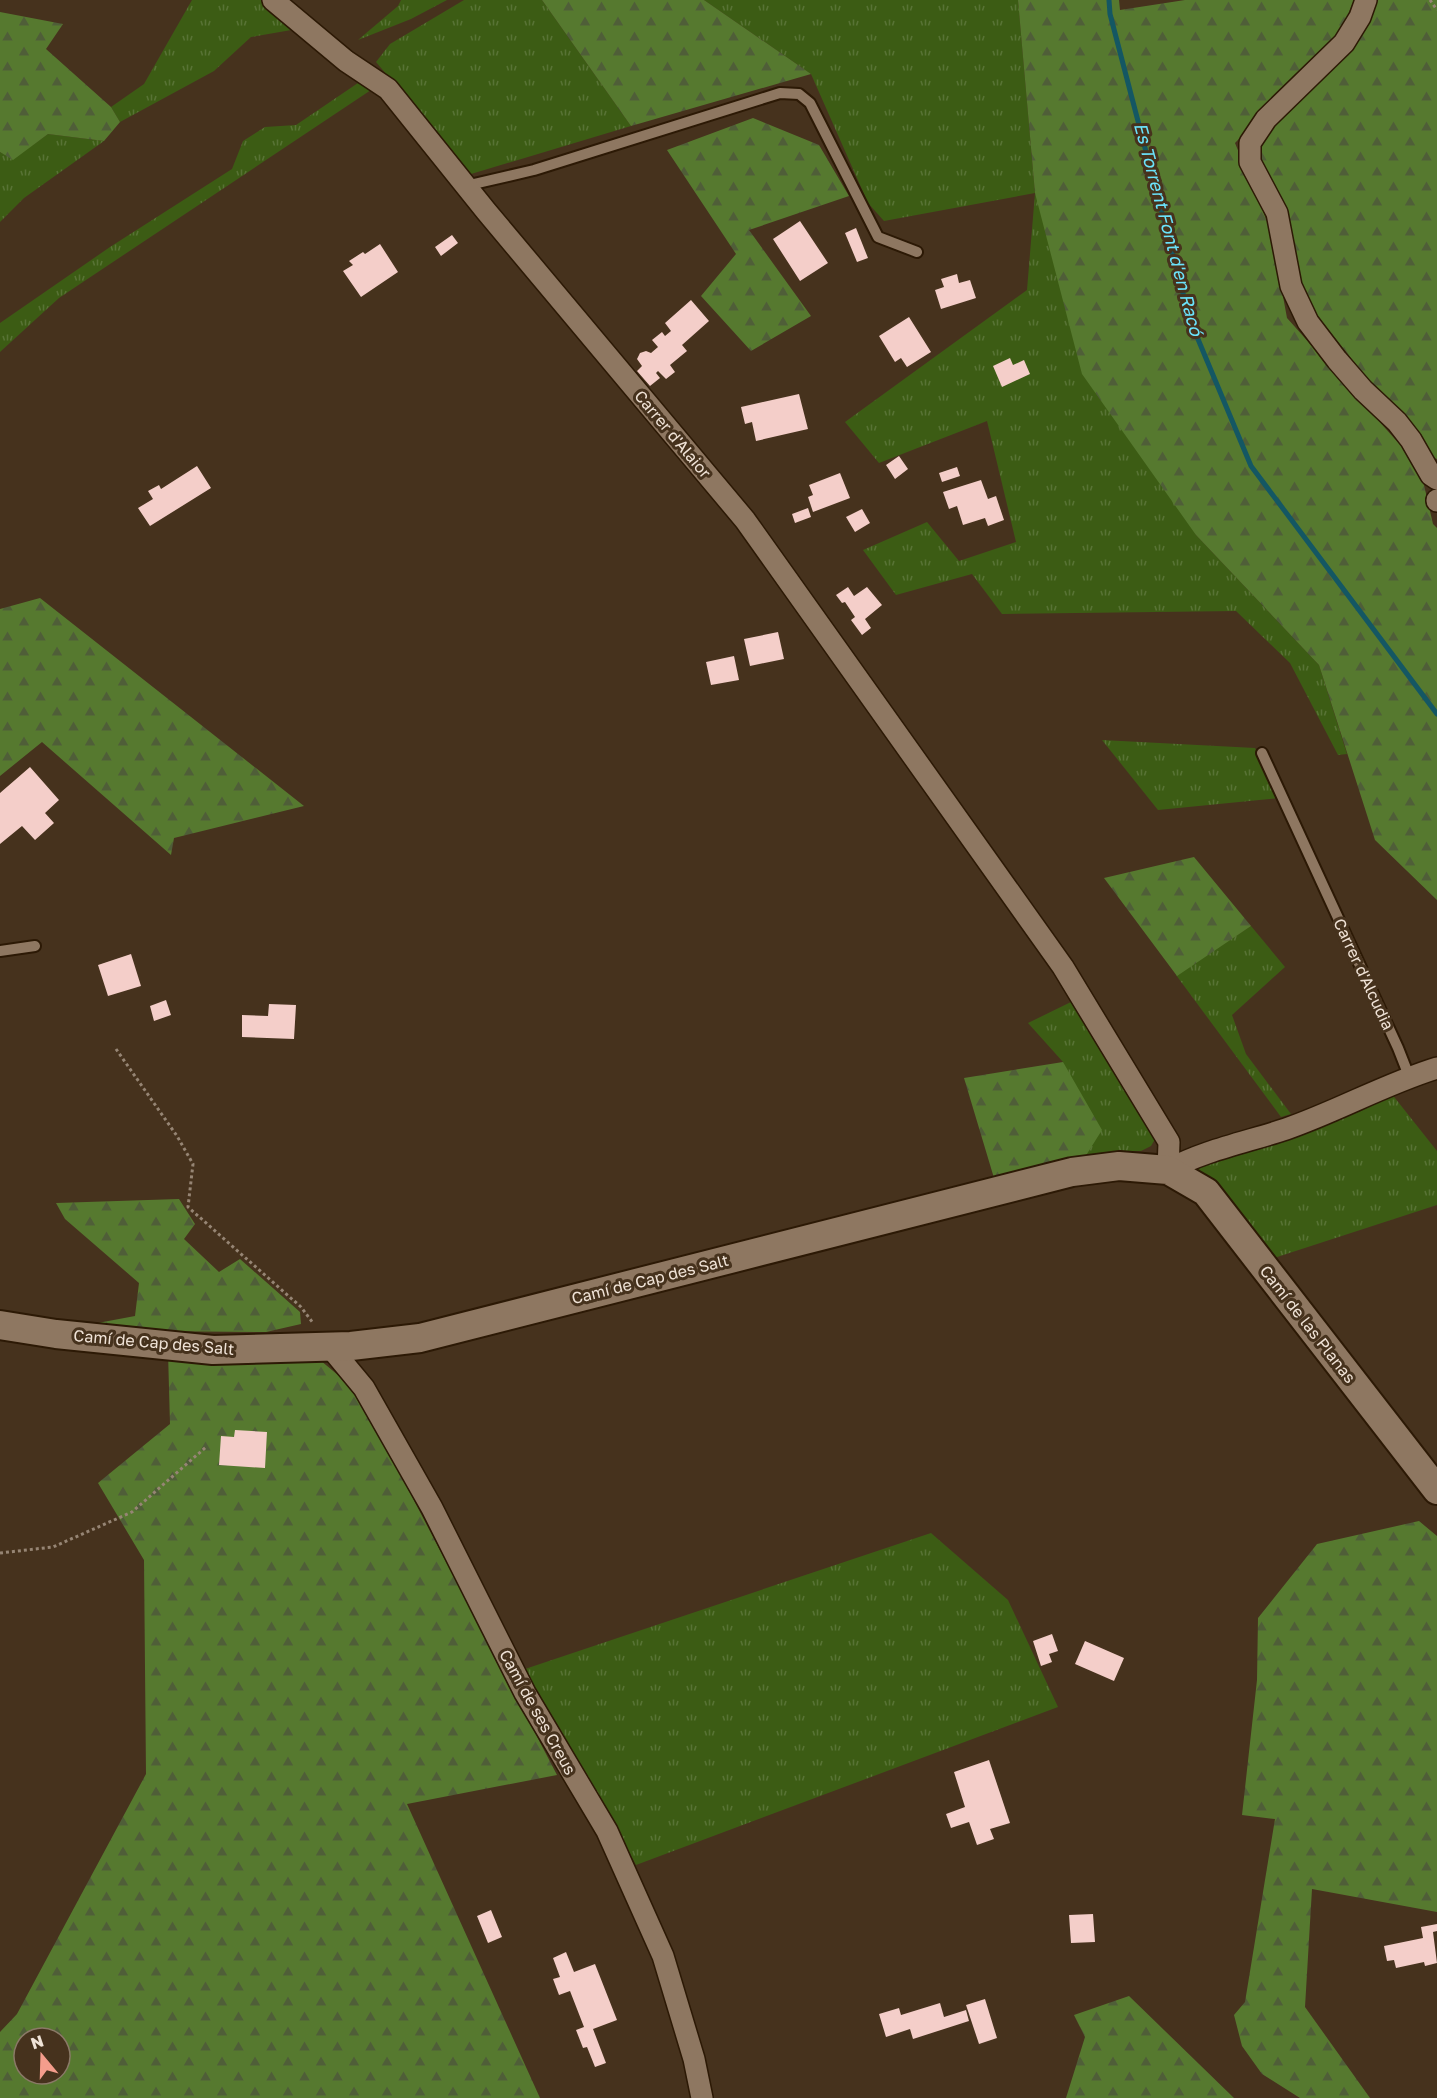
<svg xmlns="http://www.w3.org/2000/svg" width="1437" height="2098" viewBox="0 0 1437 2098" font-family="'Golos Text',sans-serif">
	<defs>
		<pattern id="grass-tufts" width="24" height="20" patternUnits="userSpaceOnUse" patternTransform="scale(1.5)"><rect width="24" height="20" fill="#3c5c14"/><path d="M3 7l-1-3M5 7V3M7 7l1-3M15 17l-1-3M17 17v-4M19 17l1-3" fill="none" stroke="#587335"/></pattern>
		<pattern id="forest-firs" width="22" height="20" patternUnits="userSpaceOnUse" patternTransform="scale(1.5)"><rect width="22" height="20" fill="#56792f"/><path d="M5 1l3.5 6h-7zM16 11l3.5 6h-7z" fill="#4f5e38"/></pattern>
	</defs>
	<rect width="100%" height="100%" fill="#46321d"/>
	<path fill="url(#grass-tufts)" d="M192,0h74l31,29 -46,8 -37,34 -94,51 -9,-15 33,-23z
		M401,0h46l-36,19 -53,21 40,-34z
		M464,0h78l89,126 -160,48 -95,-112 14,-18z
		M704,0h314l17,193 161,342 123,130 28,89 -9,1 -48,-92 -54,-52 -234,3 -30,-40 -76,21 -33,-45 64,-28 32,39 57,-19 -29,-121 -108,42 -34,-41 182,-132 8,-97 -151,28 -16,-18 -57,-129z
		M358,83l13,7 -312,208 -59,54v-29l110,-76 122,-78 11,-28 22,-14 31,-2z
		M48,134l56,7 -80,57 -24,24v-70l13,7z
		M1102,740l153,8 24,50 -121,12z
		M1251,926l34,41 -53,48 14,39 45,60 -10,3 -105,-142z
		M1073,1001l85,133 -7,12 -10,5 -28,1 -28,5 -22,-95 -35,-39z
		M1391,1093l46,58v54l-166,54 -74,-88 17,-15z
		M931,1533l77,67 50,107 -422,158 -52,-95 -62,-100z"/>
	<path fill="url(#forest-firs)" fill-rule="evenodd" d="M542,0h162l107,74 -180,52z
		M1018,0h101l1,10 65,-10h169l-14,34 -105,109 36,88 16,87 115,129 22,38 9,39 4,4v372l-62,-60 -56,-175 -123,-130 -114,-161 -47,-181z
		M1373,0h64v459l-8,-3 -125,-157 -42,-129 -3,-25 18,-30z
		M0,12l63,12 -17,25 65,58 9,15 -16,19 -56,-7 -35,26 -13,-8z
		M753,118l66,27 30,51 -100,34 62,86 -60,35 -50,-55 35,-42 -69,-104z
		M40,598l264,208 -130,32 -3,17 -129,-113 -42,34v-167z
		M1194,857l57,69 -74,50 -73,-98z
		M1063,1062l39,68 -17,27 -91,21 -30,-100z
		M179,1199l16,25 -11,15 35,33 21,-13 60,53 1,12 -35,8 -117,-1 -62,-6 48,-9 4,-33 -74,-64 -9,-16z
		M168,1352l146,3 43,36 200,384 -150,29 133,294h-540v-66l17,-18 129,-240 -2,-214 -46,-77 72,-59zM24,2038h36v36h-36z
		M1419,1521l18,15v376l-125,-23 -7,118 65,91h-70l-38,-24 -20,-28 -8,-31 11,-13 30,-183 -33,-4 15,-135 1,-62 59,-74z
		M1129,1996l105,102h-168l19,-61 -11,-22z"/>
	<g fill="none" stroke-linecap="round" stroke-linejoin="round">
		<path stroke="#145763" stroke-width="5" d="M1109,0l1,14 80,306 61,146 186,248"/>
	</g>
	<path fill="#f4cec9" d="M800,221l28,42 -28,18 -27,-42z
		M856,228l12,30 -11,4 -12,-29z
		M452,235l6,8 -17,13 -6,-9z
		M380,244l18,28 -37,25 -18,-26 10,-6 -4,-4 14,-9 2,2z
		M957,274l2,9 11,-3 6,18 -35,11 -6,-19 9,-3 -3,-8z
		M691,300l18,21 -27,24 5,6 -17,14 5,7 -9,7 -8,-8 -2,2 4,5 -10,8 -13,-15 5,-5 -5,-7 3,-6 6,-2 5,2 7,-6 -6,-7 10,-8 3,4 6,-5 -6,-8z
		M909,317l22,35 -24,15 -6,-9 -6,4 -16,-26z
		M1010,358l3,7 11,-5 6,14 -28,13 -9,-21z
		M799,394l9,35 -52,12 -4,-19 -7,2 -4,-17z
		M899,456l9,13 -13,10 -9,-14z
		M197,466l14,22 -61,38 -12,-18 15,-9 -5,-8 11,-6 2,4z
		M957,467l3,9 -18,6 -3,-9z
		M840,473l10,25 -37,14 -5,-15 5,-2 -4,-10z
		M981,480l7,19 8,-3 8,24 -16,6 -3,-8 -22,7 -6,-19 -8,3 -6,-17z
		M808,508l3,9 -16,6 -3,-9z
		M862,509l8,14 -15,9 -9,-15z
		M848,587l6,9 13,-9 15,18 -17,14 6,9 -9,7 -11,-15 4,-3 -10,-15 -3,1 -6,-8z
		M778,632l6,27 -34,7 -6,-27z
		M734,656l5,24 -28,5 -5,-23z
		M30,767l29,33 -14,13 9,10 -19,17 -13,-14 -22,18v-51z
		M131,954l10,32 -33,10 -10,-31z
		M166,1000l5,15 -17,6 -4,-15z
		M269,1004l27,1 -2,34 -52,-2v-22l26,1z
		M235,1430l32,2 -2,36 -46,-3 2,-29 13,1z
		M1052,1634l6,17 -9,3 3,8 -11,4 -8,-25z
		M1085,1641l39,17 -10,23 -39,-17z
		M989,1760l21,63 -20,6 4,10 -17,6 -8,-23 -18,6 -5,-14 19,-7 -11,-35z
		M491,1910l11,27 -14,6 -11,-27z
		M1093,1914l2,28 -24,1 -2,-28z
		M1437,1924v7l-4,1 4,31 -12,3 -1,-4 -28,6 -2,-8 -7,1 -3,-15 39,-8 -2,-11z
		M566,1952l8,20 21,-8 22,56 -24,9 13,34 -11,4 -8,-20 -4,1 -7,-18 8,-3 -14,-36 -11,4 -6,-16 7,-2 -7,-19z
		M985,1999l12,39 -18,6 -13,-39z
		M940,2003l4,14 22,-7 3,11 -56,18 -3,-10 -24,8 -7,-23 20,-6 2,7z"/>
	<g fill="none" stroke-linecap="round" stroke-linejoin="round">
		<defs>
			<path id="lane" d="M465,186l69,-16 246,-77 19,1 11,9 68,134 39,15
				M1262,753l136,295 11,28
				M0,951l35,-5"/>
			<path id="street" d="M273,0l73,61 42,28 98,122 259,309 318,447 106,175 -1,28
				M1366,0l-6,17 -16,26 -78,76 -16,24v19l27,51 14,73 17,36 29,38 26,30 34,32 14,18 20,35 6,4
				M1437,500v1
				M1168,1170c37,-20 79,-28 118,-41 52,-18 99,-45 151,-61
				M330,1347l34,41 68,120 93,185 82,138 56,125 31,103 8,39"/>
			<path id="secondary" d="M0,1325l56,9 157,16 138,-4 69,-8 652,-166 47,-6 49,4 38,22 231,298"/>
		</defs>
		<use href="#lane" stroke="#2c1905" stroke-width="14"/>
		<use href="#street" stroke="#2c1905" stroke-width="24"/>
		<use href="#secondary" stroke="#2c1905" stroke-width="32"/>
		<path stroke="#968574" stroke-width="3" stroke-dasharray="3 3" stroke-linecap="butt" d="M1430,0l7,10
			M116,1049l61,87 16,28 -5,43 113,100 12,16
			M0,1553l53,-6 79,-35 74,-65"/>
		<use href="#lane" stroke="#8e7761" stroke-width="10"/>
		<use href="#street" stroke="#8e7761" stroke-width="21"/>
		<use href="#secondary" stroke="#8e7761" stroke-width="28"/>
	</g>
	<g text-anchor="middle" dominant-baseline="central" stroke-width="6" stroke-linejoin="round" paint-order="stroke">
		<g font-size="16" fill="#f0e3d7" stroke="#46321d">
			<text transform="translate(673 434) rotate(50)">Carrer d'Alaior</text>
			<text transform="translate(1364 974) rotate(65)">Carrer d'Alcudia</text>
			<text transform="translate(650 1279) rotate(-14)">Camí de Cap des Salt</text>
			<text transform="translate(1308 1324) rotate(52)">Camí de las Planas</text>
			<text transform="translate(154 1342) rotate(5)">Camí de Cap des Salt</text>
			<text transform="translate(538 1712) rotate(61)">Camí de ses Creus</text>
		</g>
		<g font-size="18" font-style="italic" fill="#6be3fb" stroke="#46321d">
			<text transform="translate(1169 229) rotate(75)">Es Torrent Font d'en Racó</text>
		</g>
	</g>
	<g transform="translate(42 2056) rotate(341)"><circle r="28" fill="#46321d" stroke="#8a7967" stroke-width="1.5"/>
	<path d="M0-4.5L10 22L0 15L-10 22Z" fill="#f49d8c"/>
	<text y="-9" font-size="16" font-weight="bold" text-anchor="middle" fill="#f0e3d7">N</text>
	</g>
</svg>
